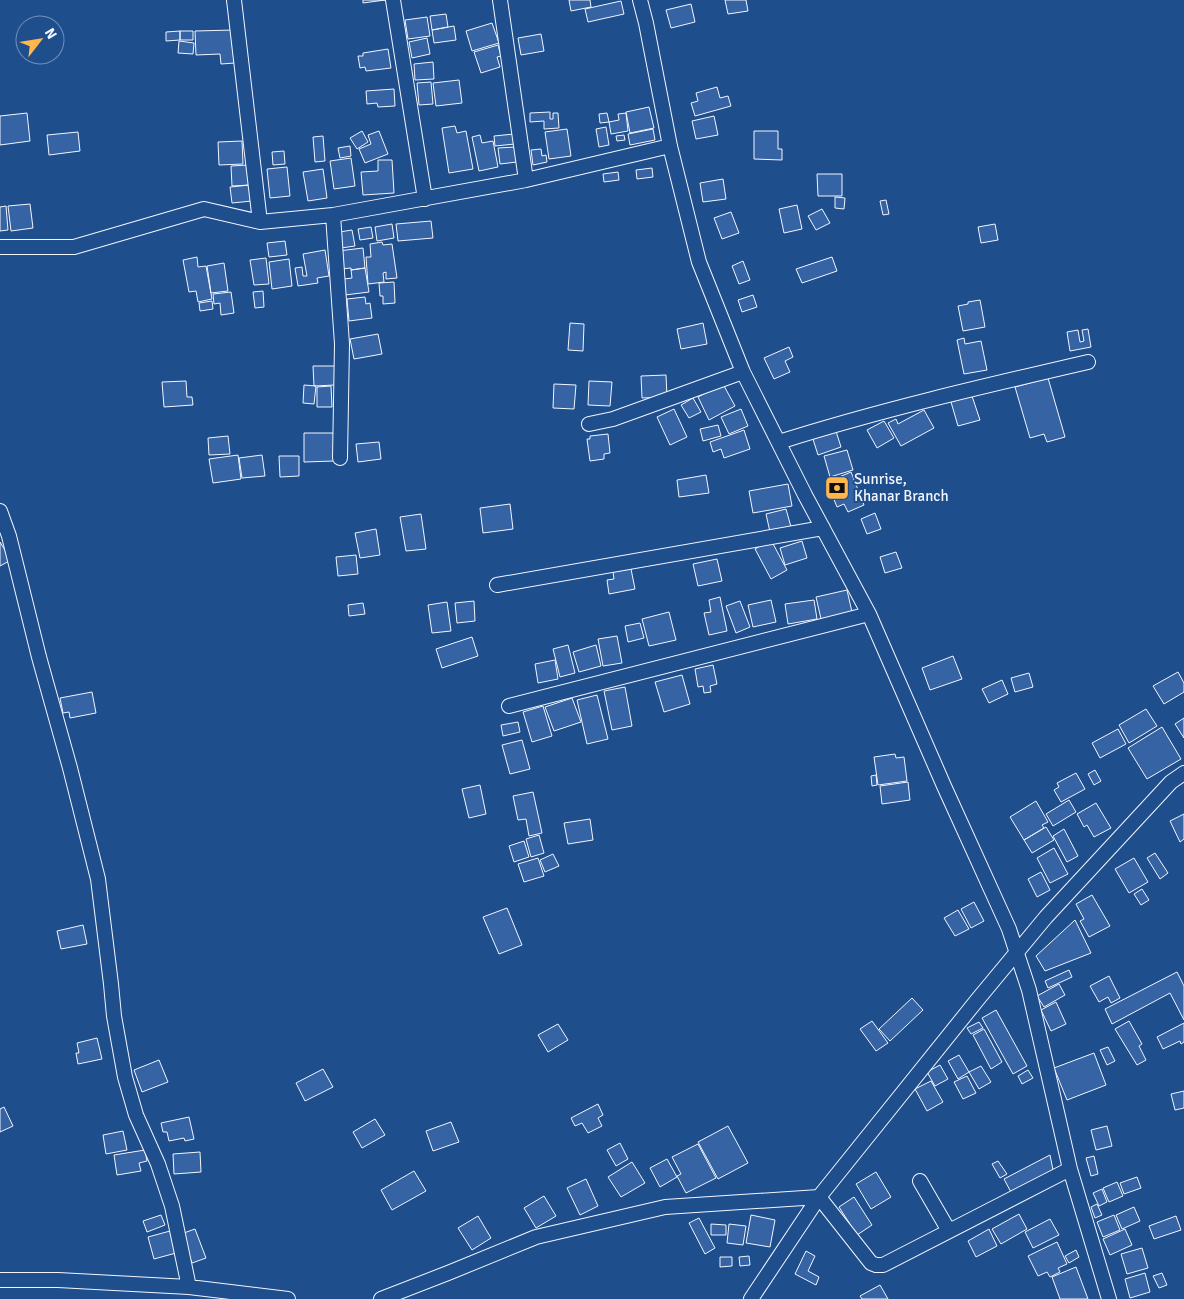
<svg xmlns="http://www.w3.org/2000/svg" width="1184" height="1299" viewBox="0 0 1184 1299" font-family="Signika,sans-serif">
	<rect width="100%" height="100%" fill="#1f4e8c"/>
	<path fill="#3563a3" stroke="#f2f6ff" d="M363,0h22l-22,3z
		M569,0h21l1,7 -20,4z
		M725,0h21l2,11 -20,3z
		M621,1l3,13 -36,8 -3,-13z
		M691,4l4,18 -24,6 -5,-18z
		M446,14l2,13 -16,3 -2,-14z
		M427,17l3,19 -22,3 -3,-19z
		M492,23l7,20 -27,8 -6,-20z
		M454,26l2,14 -22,3 -2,-13z
		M234,30l1,33 -14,1 -1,-10 -24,1 -1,-24z
		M180,31v9l-14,1v-9z
		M180,31h13v9h-13z
		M541,34l3,17 -23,4 -3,-17z
		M427,38l3,16 -18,4 -3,-16z
		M179,41l15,2 -1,11 -15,-1z
		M498,45l3,11 -4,1 3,10 -19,6 -7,-21z
		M388,49l3,19 -25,3 -1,-4 -5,1 -2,-12h5v-3z
		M433,62l1,17 -19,1 -1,-16z
		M459,80l3,23 -26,3 -3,-23z
		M431,82l2,22 -14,1 -2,-22z
		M717,87l3,11 8,-2 3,10 -36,10 -4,-13 7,-2 -2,-8z
		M394,89l1,17 -17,1 -1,-4 -10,1 -1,-13z
		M649,107l5,21 -24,5 -4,-21z
		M550,112v7h3v-6h5l1,15 -15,1v-8l-14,1v-9z
		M27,113l3,28 -30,4v-29z
		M607,113l2,9 -9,1 -1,-9z
		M626,113l2,18 -17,3 -2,-12 10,-2 -1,-6z
		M714,116l4,19 -22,4 -4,-18z
		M455,126l2,7 9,-2 7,38 -24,4 -7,-45z
		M606,127l3,18 -10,2 -3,-18z
		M567,129l4,27 -22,3 -4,-27z
		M653,129l2,11 -25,5 -2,-11z
		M362,131l6,11 -11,7 -7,-11z
		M379,131l9,23 -23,9 -6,-14 12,-5 -3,-9z
		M754,131h24v18h4v11l-28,-1z
		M78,132l2,19 -31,4 -2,-20z
		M514,134l1,10 -20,2 -1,-10z
		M480,135l2,8 11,-2 5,26 -19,4 -7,-34z
		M624,135l1,5 -8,1 -1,-5z
		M323,136l2,25 -10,1 -2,-25z
		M242,141l1,23 -24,1 -1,-23z
		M350,146l1,10 -11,2 -2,-10z
		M515,147l2,15 -17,2 -2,-16z
		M541,149l1,7 4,-1 1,7 -14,3 -2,-15z
		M284,151l1,13 -12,1 -1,-13z
		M351,158l4,28 -21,3 -4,-28z
		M378,160h14l2,33 -31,2 -2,-23 17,-1z
		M248,165l1,20 -17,1 -1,-20z
		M287,167l3,29 -20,2 -3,-29z
		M652,168l1,9 -16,2 -1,-9z
		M323,169l4,29 -19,3 -5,-29z
		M618,172l1,8 -15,2 -1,-8z
		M817,174h25v22h-24z
		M723,179l3,20 -23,3 -3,-19z
		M250,185l2,16 -20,2 -2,-16z
		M835,197l10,1 -1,11 -9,-1z
		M886,200l3,14 -6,1 -3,-14z
		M30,204l3,24 -22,3 -3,-25z
		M797,205l5,24 -18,4 -5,-24z
		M6,206l2,24 -8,1v-24z
		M822,209l8,14 -14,7 -8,-14z
		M731,212l8,21 -17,6 -8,-21z
		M431,221l2,17 -35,3 -2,-17z
		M392,224l2,14 -17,3 -2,-14z
		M995,224l3,16 -17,3 -3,-16z
		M371,227l2,11 -13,2 -2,-11z
		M352,230l3,16 -14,2 -2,-16z
		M285,241l2,14 -18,2 -2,-14z
		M382,242l1,3 9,-1 5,34 -11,1v-7l-3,1 1,9 -16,2 -2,-27h5l-1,-13z
		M363,248l2,20 -14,2v-2l-11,1 -2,-18z
		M325,250l4,26 -12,2 1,5 -20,3 -3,-18 7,-1 1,9h4l-4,-22z
		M197,257l1,10 8,-1 6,33 -14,3 -2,-11 -7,1 -6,-32z
		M832,257l5,14 -35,12 -6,-14z
		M266,258l3,26 -15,1 -4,-25z
		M289,259l3,27 -20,3 -3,-27z
		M743,261l7,19 -11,4 -7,-18z
		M224,263l4,28 -17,2 -4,-27z
		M365,268l4,24 -24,3 -2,-16 9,-1 -1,-8z
		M394,282l1,21 -12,1v-8h-3l-1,-13z
		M263,291l1,16 -9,1 -2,-16z
		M231,292l3,21 -13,2 -1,-12 -6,1 -1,-10z
		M753,295l4,12 -15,5 -4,-12z
		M365,297l1,7 4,-1 2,15 -23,3 -2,-22z
		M980,300l5,27 -22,4 -5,-25 10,-2v-2z
		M212,301l1,8 -13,2 -1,-8z
		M570,323l14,1 -1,27 -15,-1z
		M703,323l4,21 -26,5 -4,-20z
		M1088,329l3,18 -21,4 -3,-19 11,-2 2,12 4,-1 -2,-11z
		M378,334l4,20 -28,5 -4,-20z
		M964,338l1,6 16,-3 6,29 -23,4 -7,-34z
		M789,347l4,10 -8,4 5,11 -16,7 -10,-21z
		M313,366h22v19l-21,1z
		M666,375l1,22 -25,1 -1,-22z
		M1048,378l17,59 -18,5 -3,-8 -14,4 -15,-51z
		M186,381l1,16h5l1,8 -29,2 -2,-25z
		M589,381l23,1 -2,24 -22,-1z
		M554,384l22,1 -2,24 -21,-1z
		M723,384l12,22 -26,14 -11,-23z
		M304,385l12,1 -2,18 -11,-1z
		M331,386l1,21h-15v-20z
		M972,396l8,24 -22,6 -7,-24z
		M693,398l8,14 -12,6 -8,-13z
		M674,409l13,28 -17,8 -13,-28z
		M741,409l7,17 -19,8 -8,-17z
		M924,410l10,18 -33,18 -13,-23 8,-4 2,5z
		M884,421l10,17 -17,10 -10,-18z
		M718,425l3,11 -18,5 -3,-12z
		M835,428l6,19 -23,8 -6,-19z
		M744,430l6,19 -26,9 -3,-9 -8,3 -3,-10z
		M304,433h30v28l-30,1z
		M608,434l2,19 -6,1v5l-14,2 -3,-22h3v-3z
		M228,436l2,18 -21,1 -1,-17z
		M379,442l2,17 -23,3 -2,-18z
		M847,450l6,20 -23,7 -6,-21z
		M238,455l3,24 -28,4 -4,-24z
		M262,455l3,21 -23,2 -3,-20z
		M279,456h20v20l-19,1z
		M851,472l13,33 -16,7 -4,-8 -7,3 -10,-25z
		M706,475l3,18 -30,4 -2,-17z
		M788,484l4,22 -39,7 -4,-22z
		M510,504l3,25 -30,4 -3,-25z
		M786,509l5,18 -21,5 -4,-18z
		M875,513l6,16 -14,5 -6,-15z
		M421,514l5,35 -20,2 -6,-34z
		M376,529l4,26 -20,3 -5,-25z
		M771,540l16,30 -16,9 -16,-30z
		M802,541l5,17 -22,7 -5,-17z
		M0,542l11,18 -11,6z
		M896,552l6,16 -17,5 -5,-16z
		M356,555l2,19 -20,2 -2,-19z
		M717,559l5,22 -24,5 -5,-22z
		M631,569l4,20 -26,5 -2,-14 7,-1 -1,-7z
		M847,590l5,22 -31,7 -5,-22z
		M720,597l7,34 -18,4 -5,-22 7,-1 -2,-12z
		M771,600l5,22 -23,5 -5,-22z
		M814,600l3,19 -29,5 -3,-20z
		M474,601l1,20 -18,2 -2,-20z
		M740,601l10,26 -14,6 -10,-27z
		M447,602l4,29 -19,2 -4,-28z
		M363,603l2,11 -16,2 -1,-11z
		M669,612l7,28 -27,6 -7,-27z
		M640,623l4,15 -16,4 -3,-16z
		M617,636l5,27 -19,3 -5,-27z
		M472,637l6,19 -36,12 -6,-19z
		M568,645l7,28 -15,4 -7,-28z
		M596,645l5,21 -22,6 -6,-20z
		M953,656l9,23 -32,11 -8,-22z
		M555,660l3,19 -20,4 -3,-19z
		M713,665l4,19 -7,2 1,6 -7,1 -1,-7 -5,1 -3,-18z
		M1178,672l6,11v9l-20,12 -11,-18z
		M1029,673l4,14 -18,5 -4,-14z
		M682,675l8,29 -26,8 -9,-30z
		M1002,680l6,14 -19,9 -7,-14z
		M625,687l7,39 -20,4 -8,-39z
		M92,692l4,21 -26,5 -1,-6 -6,1 -3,-15z
		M597,695l11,44 -21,5 -10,-44z
		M572,698l9,24 -27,9 -9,-24z
		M543,706l9,30 -20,6 -9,-30z
		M1146,709l11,17 -28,17 -10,-18z
		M1184,718v20l-9,-14z
		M518,722l2,10 -17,4 -2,-11z
		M1162,727l19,32 -34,20 -19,-31z
		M1118,729l8,15 -26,14 -8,-15z
		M522,740l8,29 -20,5 -8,-29z
		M895,754l1,4 8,-1 3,24 -29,4 -4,-28z
		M1095,770l6,11 -7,4 -6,-11z
		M1076,773l9,16 -24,13 -7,-12 5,-3 -2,-4z
		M876,775l1,10 -5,1 -1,-10z
		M908,782l2,18 -28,4 -2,-18z
		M480,785l6,29 -17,4 -7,-29z
		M533,792l9,41 -13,3 -3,-17 -8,1 -5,-24z
		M1069,800l7,12 -23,14 -7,-12z
		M1036,801l12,21 -6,3 2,3 -20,12 -14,-23z
		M1096,803l15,25 -17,9 -7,-12 -3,2 -7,-13z
		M1184,814v25l-4,3 -10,-21z
		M590,819l3,21 -25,4 -4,-21z
		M1046,827l8,13 -22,13 -8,-13z
		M1064,829l14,27 -11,6 -14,-26z
		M539,835l5,18 -13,4 -5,-18z
		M524,841l5,16 -15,5 -5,-16z
		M1054,848l14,26 -18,9 -13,-25z
		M1155,853l13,20 -8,6 -13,-21z
		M553,854l6,12 -14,6 -5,-12z
		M538,858l6,18 -20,6 -6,-18z
		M1134,858l14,24 -19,11 -14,-24z
		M1041,872l9,18 -13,7 -9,-18z
		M1142,889l7,11 -8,5 -7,-11z
		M1092,895l18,31 -21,11 -9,-16 4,-2 -8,-15z
		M974,902l10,19 -13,7 -10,-19z
		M507,908l15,37 -23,9 -16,-37z
		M958,910l11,19 -14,7 -11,-18z
		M1075,920l16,33 -46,18 -9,-15z
		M83,925l4,19 -26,5 -4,-18z
		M1069,970l3,7 -24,11 -3,-7z
		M1177,972l7,14v34l-14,-27 -58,31 -7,-15z
		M1109,976l11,22 -9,5 -3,-6 -9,5 -9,-16z
		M1059,984l6,11 -21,12 -7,-11z
		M912,998l11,12 -33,31 -11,-12z
		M1056,1002l10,22 -15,7 -10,-21z
		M996,1010l31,56 -14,8 -31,-56z
		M872,1021l16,22 -12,8 -16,-22z
		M1129,1021l13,23 -3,2 7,14 -9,5 -22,-36z
		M979,1022l4,6 -12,6 -4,-6z
		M1184,1023v19l-3,2 -1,-3 -17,8 -6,-12z
		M558,1024l10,16 -20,12 -10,-17z
		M984,1029l18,33 -11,7 -18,-34z
		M97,1038l5,21 -24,5 -2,-11h3l-2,-10z
		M1108,1047l7,14 -8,4 -7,-15z
		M1094,1053l12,32 -39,15 -13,-32z
		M959,1055l10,17 -11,7 -10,-18z
		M159,1060l9,22 -26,10 -8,-22z
		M940,1065l8,14 -13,7 -8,-14z
		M981,1066l10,16 -12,7 -10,-17z
		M323,1069l10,18 -28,14 -9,-18z
		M1028,1070l5,8 -11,6 -4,-8z
		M967,1076l9,17 -13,6 -9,-17z
		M931,1081l12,21 -16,9 -12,-22z
		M1184,1091v17l-9,2 -4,-16z
		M598,1104l5,11 -5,3 4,8 -14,7 -6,-10 -7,3 -4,-8z
		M4,1107l9,19 -13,6v-23z
		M189,1117l5,22 -9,2 -1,-3 -15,3 -2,-9h-4l-2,-9z
		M375,1119l10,16 -23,13 -9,-16z
		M451,1122l8,20 -26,9 -7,-20z
		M728,1126l20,37 -30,16 -20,-37z
		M1107,1126l5,20 -16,4 -5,-20z
		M123,1131l4,19 -21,4 -3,-19z
		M620,1143l8,16 -12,7 -9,-16z
		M698,1144l18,34 -30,15 -9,-17 4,-2 -9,-17z
		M145,1150l2,11 -8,2 2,8 -24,4 -3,-20z
		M200,1152l1,20 -27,2 -1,-20z
		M1050,1155l4,20 -41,21 -9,-17z
		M1094,1156l4,18 -7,2 -5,-18z
		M667,1159l10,18 -17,10 -10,-19z
		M998,1161l9,13 -7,4 -8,-14z
		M632,1162l13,21 -24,14 -13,-20z
		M414,1171l12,20 -34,19 -11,-20z
		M876,1172l15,25 -20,12 -15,-25z
		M1137,1177l4,11 -17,6 -4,-11z
		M586,1179l12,27 -18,9 -13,-27z
		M1117,1182l6,14 -14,6 -6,-14z
		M1102,1189l5,13 -8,4 -6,-13z
		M544,1196l12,20 -20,12 -12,-20z
		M854,1197l18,28 -15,10 -18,-28z
		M1097,1204l5,11 -7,3 -4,-11z
		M1134,1207l6,14 -18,8 -6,-14z
		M1019,1214l8,15 -26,15 -9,-15z
		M161,1215l4,10 -18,7 -4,-11z
		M751,1215l24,5 -5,27 -24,-4z
		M1114,1215l6,15 -17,7 -6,-15z
		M478,1216l13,22 -19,12 -14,-22z
		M1176,1216l5,14 -27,9 -5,-13z
		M699,1218l16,30 -10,6 -16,-31z
		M1050,1219l9,16 -26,13 -8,-16z
		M711,1224l15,1v10h-15z
		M729,1224l17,2 -3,19 -16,-2z
		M195,1229l11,29 -14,5 -11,-29z
		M989,1229l8,17 -21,11 -8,-16z
		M1125,1229l7,16 -22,10 -7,-16z
		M170,1231l6,22 -22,6 -6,-22z
		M1057,1242l10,22 -9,4 2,4 -10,5 -3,-5 -9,4 -10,-20z
		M1142,1248l6,20 -21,6 -6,-20z
		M1076,1250l3,7 -10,6 -4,-7z
		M806,1251l9,5 -7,15 11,6 -3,8 -21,-11z
		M749,1256l1,9 -10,1 -1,-9z
		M720,1257h12v9l-12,1z
		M1076,1267l12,32h-28l-8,-22z
		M1145,1273l5,19 -20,6 -5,-19z
		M1162,1273l5,12 -8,3 -6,-12z
		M880,1285l8,14h-26l-2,-3z"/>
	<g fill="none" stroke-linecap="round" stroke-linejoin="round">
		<defs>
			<path id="minor" d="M234,0l26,222
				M393,0l32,199
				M500,0l26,180
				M640,0l6,23 24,123 29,116 44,110 62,123 64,119 75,172 65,143 20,61 41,179 39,130
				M333,215l9,129 -2,114
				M0,247h74l130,-38 56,13 73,-7 193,-35 144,-34
				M589,424l24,-5 130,-47
				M779,442c101,-32 205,-56 309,-80
				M0,511l9,25 30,121 31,111 28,111 13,105 3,32 11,61 11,38 22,49 14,42 17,81
				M497,585l326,-57
				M509,706l360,-92
				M920,1181l29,50
				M0,1280h58l131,7 99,12
				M381,1299l67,-26 88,-36 129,-30 154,-10 52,66 5,2h7l187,-96
				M751,1299l68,-102 159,-198 68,-82 125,-135 13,-9"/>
		</defs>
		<use href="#minor" stroke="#f2f6ff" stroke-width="16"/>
		<use href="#minor" stroke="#1f4e8c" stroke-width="14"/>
	</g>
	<defs>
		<symbol id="bank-square" viewBox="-11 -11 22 22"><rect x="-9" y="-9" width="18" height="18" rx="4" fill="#ffb74d" stroke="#1f4e8c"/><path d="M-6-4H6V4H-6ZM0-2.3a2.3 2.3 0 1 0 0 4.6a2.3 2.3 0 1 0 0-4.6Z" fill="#111"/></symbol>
	</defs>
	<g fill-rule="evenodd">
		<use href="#bank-square" x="823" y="474" width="28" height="28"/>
	</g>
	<g text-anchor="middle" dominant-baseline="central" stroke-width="4" stroke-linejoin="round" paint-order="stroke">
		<g font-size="15" fill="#f2f6ff" stroke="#1f4e8c" text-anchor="start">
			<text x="854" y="479">Sunrise,<tspan x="854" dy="17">Khanar Branch</tspan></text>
		</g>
	</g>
	<g transform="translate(40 40) rotate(59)"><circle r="24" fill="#1f4e8c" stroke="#7391ba"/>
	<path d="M0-4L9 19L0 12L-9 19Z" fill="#ffb74d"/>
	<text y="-8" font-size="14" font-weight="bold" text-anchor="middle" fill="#f2f6ff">N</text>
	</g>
</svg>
